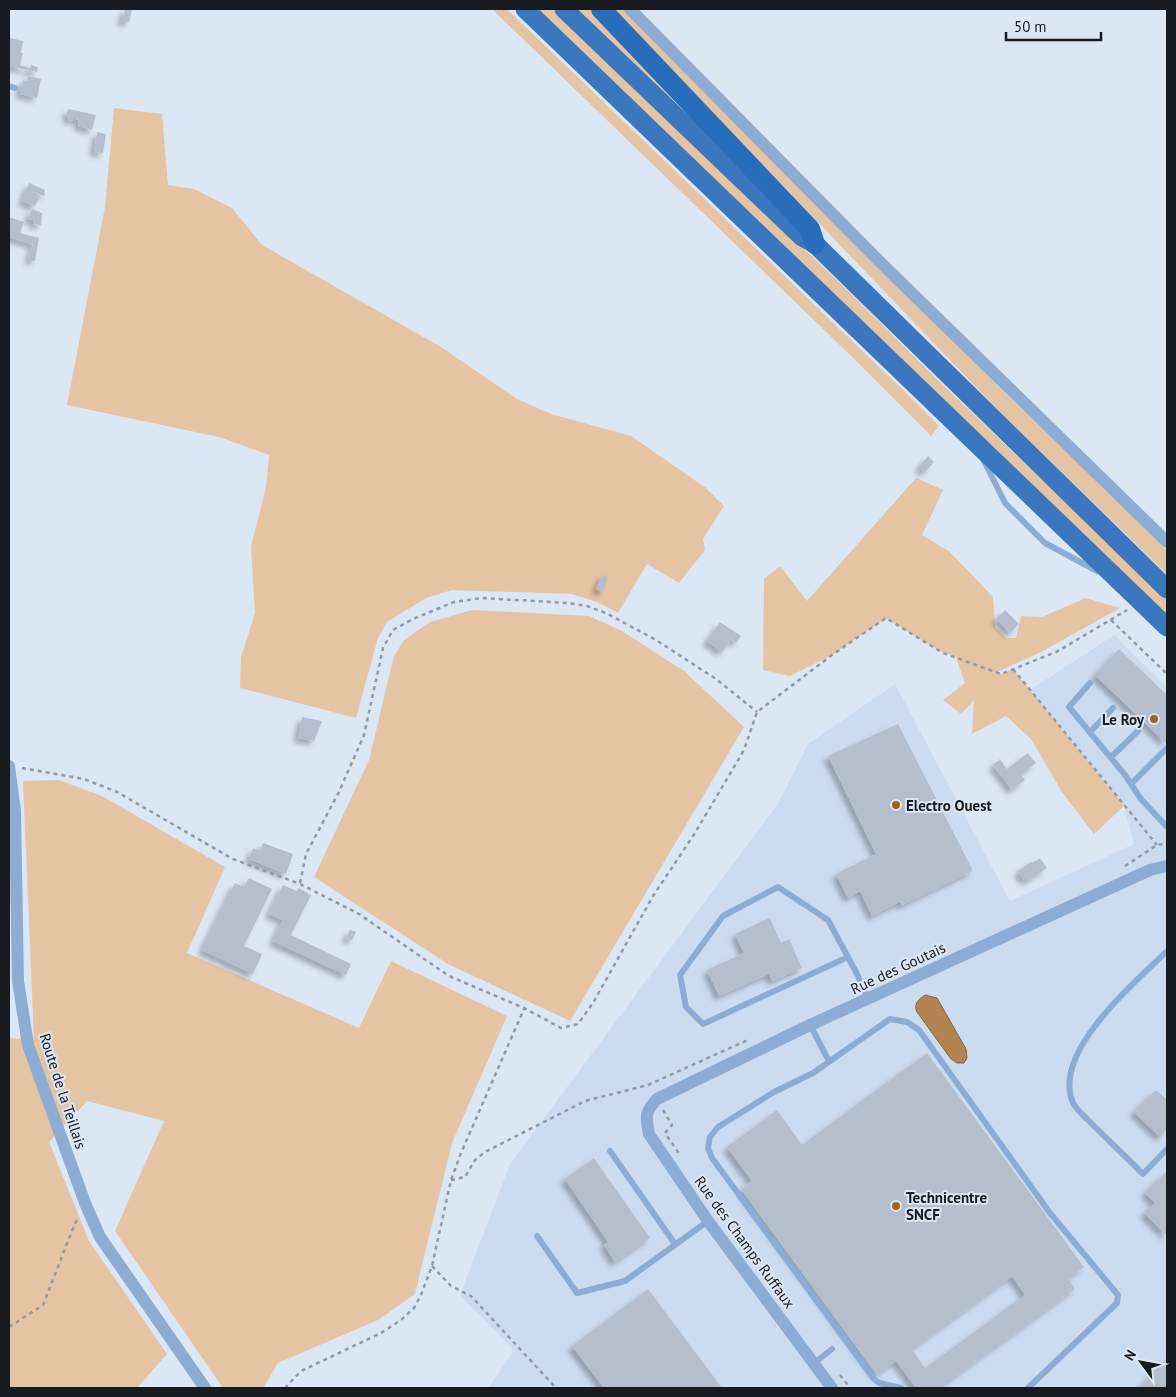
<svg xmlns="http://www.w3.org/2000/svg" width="1176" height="1397" viewBox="0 0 1176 1397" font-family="'PT Sans',sans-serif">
	<defs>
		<filter id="shadow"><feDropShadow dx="-4.5" dy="4.5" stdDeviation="2.5" flood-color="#0004"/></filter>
	</defs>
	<rect width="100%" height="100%" fill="#dce7f5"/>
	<path fill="#ccdcf0" d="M1114,635l53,52v701h-679l26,-37 -54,-56 50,-131 269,-362 29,-58 87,-60 115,217 124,-57 -10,-38 -94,-116z"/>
	<path fill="#e4c4a3" d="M492,9h15l397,382 35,35 -8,10 -83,-83z
		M537,9h16l293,280 93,92 228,219v16z
		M578,9h15l83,93 -12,-10z
		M614,9h10l383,386 103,98 57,58v23l-172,-167z
		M114,108l48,6 6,71 26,4 38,19 30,37 179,102 76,52 34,15 80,22 75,52 18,18 -21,33 2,11 -26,33 -32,-19 -29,49 -21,-11 -25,-8 -120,-4 -26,8 -39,24 -9,16 -22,80 -116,-30 1,-31 14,-44 -4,-67 15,-59 3,-32 -50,-18 -152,-32 38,-198z
		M916,478l27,12 -21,45 28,17 43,45 2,30 11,11h10l5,-22 21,1 44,-19 34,10 -79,44 -44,20 4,2 12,-5 111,137 -30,28 -32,-42 -31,-53 -25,-23 -34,18 2,-34 -13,14 -18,-14 22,-17 -9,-25 1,-1 -19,-7 -52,-32 -54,37 -42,21 -27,-6 1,-91 16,-13 27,35z
		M472,610l117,6 33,15 62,40 60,56 -174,294 -122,-57 -134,-87 55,-117 25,-104 10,-16 26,-18z
		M59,780l43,16 123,71 -38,86 172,75 32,-67 116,55 -55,127 -37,151 -37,26 -100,43 -15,25h-40l-108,-157 49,-110 -77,-20 -38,41 40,99 78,113 -30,34h-128v-350l25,2 -11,-259z"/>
	<path fill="#b3844f" stroke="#846441" d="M925,995l12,3 29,51 1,9 -3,5h-7l-6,-4 -34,-47c-4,-8 2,-13 8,-17z"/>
	<path fill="#b4becc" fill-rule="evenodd" filter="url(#shadow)" d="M125,9h7l-3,13 -8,-1v-3h2z
		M10,38l13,3 -2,12h2l-3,12 10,3 1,-3 7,2 -1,5 -28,-6v-21z
		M28,76l13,3 -4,19 -17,-4 3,-14 4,1z
		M68,109l28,6 -4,15 -14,-4 1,-6 -6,-2 -1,3 -4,-1 1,-3h-3z
		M97,132l9,2 -3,19 -9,-1z
		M29,183l16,7 -1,6 -11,-4 -1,3 7,3 -4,8 -13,-5z
		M32,209l10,4 -1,12 -8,-1 1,-4 -6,-1z
		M9,217l15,5 -4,11 19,5 -4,23 -6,-1 4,-16 -24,-7z
		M928,456l6,6 -9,10 -6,-5z
		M602,575l6,2 -5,15 -7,-3z
		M1005,610l14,14 -9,9 -14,-14z
		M720,622l21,14 -5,7 -5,-4 -9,13 -15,-11z
		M1119,649l48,46 -1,48 -71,-68z
		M302,717l20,4 -8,20 -16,-3z
		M898,724l75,147 -71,34 -2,-3 -28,14 -12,-25 -12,7 -12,-24 40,-20 -48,-98z
		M1028,753l8,10 -15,12 4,5 -13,10 -19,-25 7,-6 7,10z
		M263,843l30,11 -7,20 -37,-15 4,-11 7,3z
		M1040,858l7,10 -19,13 -2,-3 -2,2 -6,-9 13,-9 1,1z
		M249,878l23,11 -28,57 18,8 -9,20 -51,-24 33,-67 9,4z
		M283,885l14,6 2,-3 12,7 -20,40 60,29 -5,11 -73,-34 10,-21 -14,-6z
		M770,918l11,25 8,-4 13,29 -30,13 -3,-7 -50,22 -12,-26 37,-17 -9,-19z
		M350,930l6,2 -4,8 -6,-2z
		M927,1053l157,214 -16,12 7,10 -136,99h-23l-20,-27 -19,14 -136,-186 11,-8 -25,-34 50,-37 25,35zM1012,1276l13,19 -100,73 -13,-19z
		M1156,1090l11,10v29l-7,8 -26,-25z
		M594,1158l56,80 -35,24 -11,-17 4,-3 -43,-63z
		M1167,1171v65l-23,-23 11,-10 -10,-10z
		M648,1289l74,99h-118l-32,-42z
		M1166,1359l1,2v27h-28z"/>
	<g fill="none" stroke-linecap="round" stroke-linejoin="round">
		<path stroke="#919aa4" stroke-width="2.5" stroke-dasharray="4 4" stroke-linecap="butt" d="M1111,620l56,54
			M1013,669l144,176
			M22,768l62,11 33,13 116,67 67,25 59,30 90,62 75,32 37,20 17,-4 15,-21 60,-107 42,-63 49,-83 13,-38 75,-57 54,-37 57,35 58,21 57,-23 69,-41
			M1125,866l32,-21 10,-2
			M300,883l6,-29 33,-62 25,-57 19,-87 10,-18 20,-11 41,-17 28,-4 86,5 19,3 19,7 50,27 60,39 41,33
			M663,1110l9,15 -7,8 15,22
			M451,1180l14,-3 10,-17 10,-8 100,-51 63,-16 102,-46
			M432,1266l19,20 20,10 85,92
			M9,1327l34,-22 29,-74 6,-14
			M840,1375l10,13
			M285,1388l16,-17 80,-38 20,-13 13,-12 7,-13 11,-29 19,-86 10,-27 63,-144"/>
		<path stroke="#8cacd3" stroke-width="6" d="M9,86l6,2
			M982,457l23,46 40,40 52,28
			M1090,683l-21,24 56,68 16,24 26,28
			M1090,732l23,-24
			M1111,757l27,-26
			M1131,784l36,-36
			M1167,951c-32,32 -116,101 -94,152 3,6 10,12 15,17 18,18 37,36 55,54l24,-25
			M848,957l-145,67 -17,-17 -6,-32 43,-59 55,-29 50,33 28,52 12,27
			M810,1025l19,36
			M610,1151l65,93
			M537,1236l40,57 48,-12 83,-60
			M813,1364l19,-15
			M901,1388l-22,-5 -5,-4 -162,-221 -4,-10 2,-11 8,-10 56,-35 39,-19 77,-54 17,3 12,8 131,183 68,82 -1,8 -89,85"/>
		<path stroke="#8cacd3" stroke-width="12" d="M630,9l248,251 289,282
			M9,766l6,45 3,170 10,64 57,158 15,34 105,151
			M832,1388l-124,-167 -59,-87c-3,-17 -5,-21 8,-35l153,-74 340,-155 17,-4"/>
		<path stroke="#3b77bf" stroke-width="19" d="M525,9l642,618
			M564,9l238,228 13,7 352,345"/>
		<path stroke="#286dba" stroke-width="20" d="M601,9l209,220 5,15"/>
	</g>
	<g fill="#9d6721" stroke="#dce7f5" stroke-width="2">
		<circle cx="1154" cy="719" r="5"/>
		<circle cx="896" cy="805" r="5"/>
		<circle cx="896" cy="1206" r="5"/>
	</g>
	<g text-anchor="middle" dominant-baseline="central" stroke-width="4" stroke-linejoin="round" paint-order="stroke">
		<g font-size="15" font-weight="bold" fill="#171b20" stroke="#dce7f5" text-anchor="start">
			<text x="1144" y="719" text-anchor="end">Le Roy</text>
			<text x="906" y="805">Electro Ouest</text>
			<text x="906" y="1197">Technicentre<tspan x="906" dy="17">SNCF</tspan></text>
		</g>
		<g font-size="15" fill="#171b20" stroke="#dce7f5">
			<text transform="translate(898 968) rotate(-25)">Rue des Goutais</text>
			<text transform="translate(63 1091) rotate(72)">Route de la Teillais</text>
			<text transform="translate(745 1242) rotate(54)">Rue des Champs Ruffaux</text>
		</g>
	</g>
	<rect width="1176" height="1397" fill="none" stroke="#171b20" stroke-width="20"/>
	<g transform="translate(1141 1362) rotate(302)" stroke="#dce7f5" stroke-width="4" paint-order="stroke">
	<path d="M0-4L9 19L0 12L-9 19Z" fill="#171b20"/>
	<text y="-8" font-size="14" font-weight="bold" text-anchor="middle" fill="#171b20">N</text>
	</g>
	<path d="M1006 32v8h95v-8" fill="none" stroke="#171b20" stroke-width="2.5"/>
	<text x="1014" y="32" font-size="15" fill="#171b20" stroke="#dce7f5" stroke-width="4" paint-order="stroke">50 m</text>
</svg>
